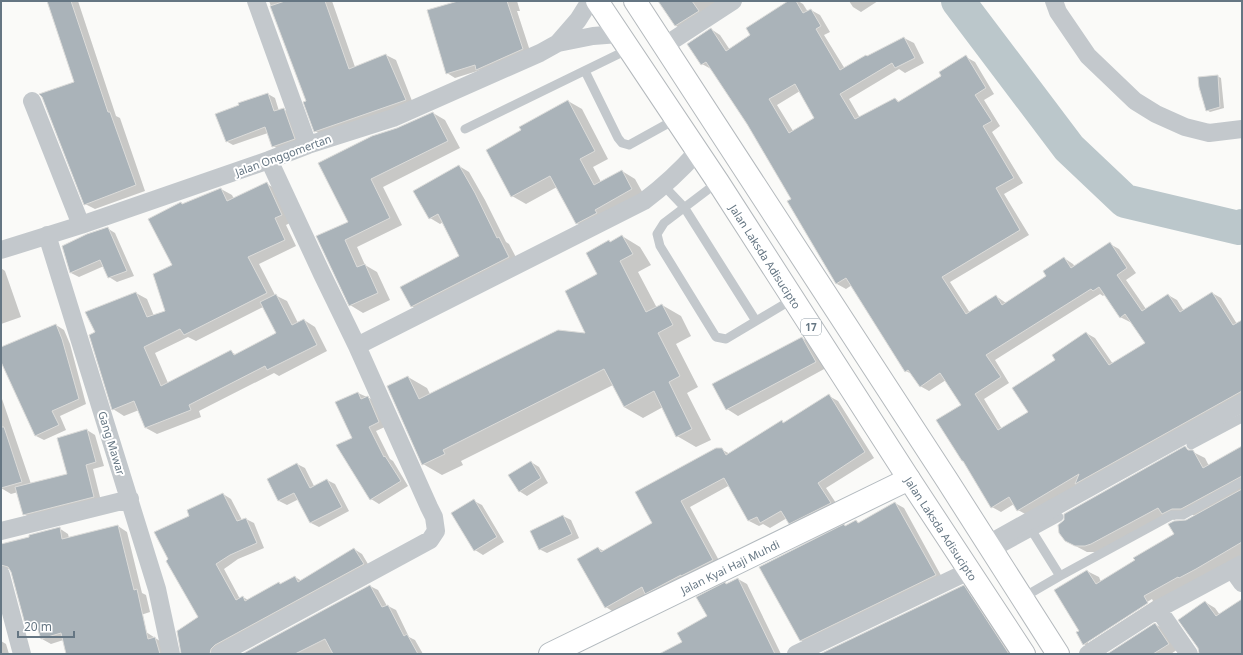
<svg xmlns="http://www.w3.org/2000/svg" width="1243" height="655" viewBox="0 0 1243 655" font-family="'Noto Sans',sans-serif">
	<rect width="100%" height="100%" fill="#fafaf8"/>
	<path fill="#0003" fill-rule="evenodd" d="M48,1h30l38,115 4,2 25,73 -50,18 -10,-5 -10,-121z
		M269,1h63l23,66 31,-12 10,5 18,46 -89,31 -10,-6 -8,-30z
		M461,1h56l3,10h-3l14,43 -76,24 -8,-5z
		M660,1h59l-35,29 -8,-4z
		M790,1h8l5,3 5,8 3,-2 9,5 10,17 -6,3 21,34 59,-31 10,5 10,20 -19,10 -6,-4 -50,30 11,19 35,-19 5,3 42,-26 24,-19 9,5 19,32 -10,6 16,26 -8,6 31,51 -19,11 25,41 -79,47 20,31 26,-17 10,7 42,-26 16,-19 9,6 2,3 35,-23 9,5 17,24 -10,7 20,29 22,-14 9,5 7,11 28,-18 9,5 16,26 5,-3v80l-215,114 -9,-5 -4,-6 -13,8 -9,-5 -30,-102 -16,-25 -17,11 -9,-5 -7,-11 -7,-4 -54,-86 -6,4 -9,-5 -48,-82 3,-2 -44,-77 -37,-54 -9,-5 9,-35 9,6 10,15 22,-14zM800,91l16,27 -23,13 -16,-26zM1100,294l3,2 2,-2 15,23 10,5 1,-1 15,22 -33,21 -18,-26 -9,-5 -29,28 -28,52 -27,16 -18,-30 25,-16 -14,-23z
		M849,1h29l-17,11 -8,-5z
		M1217,76l4,2 3,30 -14,4 -3,-2z
		M268,94l7,4 4,13 4,-2 7,4 11,30 -21,7 -7,-4 -5,-13 -35,12 -7,-4 15,-35z
		M568,101l14,8 26,50 -15,8 8,15 21,-11 13,8 10,18 -55,34 -13,-8 -20,-36 -31,17 -14,-8 10,-66z
		M433,113l12,7 15,28 -77,39 19,38 -45,22 8,18 12,7 13,28 -27,13 -13,-8 -33,-68 32,-14 -30,-60z
		M459,166l10,6 16,28 21,42 3,2 10,19 -97,49 -11,-6 49,-49 -17,-35 -3,2 -10,-6z
		M267,184l11,6 14,32 -6,3 10,21 -37,18 16,31 12,6 11,22 6,-3 11,7 12,24 -48,25 -5,-3 -75,38 2,6 -44,17 -11,-6 -7,-18 -15,6 -11,-7 -17,-76 40,-40 11,6 7,17 12,-5 15,-108 3,2 37,-16 11,6 2,4zM263,307l15,27 -41,21 -6,-3 -63,31 -13,-30 33,-16 8,4z
		M107,228l8,5 19,43 -17,6 -8,-5 -5,-11 -25,11 -8,-4z
		M622,236l18,11 11,18 -13,7 19,36 5,-3 19,11 10,20 -15,8 22,43 -11,6 24,47 -15,7 -19,-11 -14,-29 -20,11 -19,-11 -11,-22 -152,76 2,4 -21,10 -19,-11 -15,-87 19,11 3,6 156,-60 12,-60 11,-33 2,2z
		M1,268l4,3 16,46 -20,7z
		M56,325l8,5 6,14 16,60 -26,12 6,14 -22,10 -8,-4 -33,-72 -2,1v-17z
		M802,338l11,6 13,24 -88,48 -11,-7z
		M358,393l18,8 11,25 -11,5 14,28 3,2 15,25 -29,18 -8,-5 -18,-61z
		M1,396l30,88 37,-9 19,-45 8,5 9,31 -11,3 8,32 -69,18 -8,-5 -6,-22 -7,2 -10,-6z
		M829,396l9,5 36,57 -48,30 14,21 -41,20 -10,-6 -2,-5 -17,10 -7,-4 -4,2 -10,-5 -19,-36 -40,22 32,59 -66,32 -8,-4 -33,19 -9,-6 -8,-59 6,3 49,-28 68,-74 9,5 52,-33 3,2z
		M1185,448l20,10 4,8 33,-18v107l-35,21 -112,75 -11,-7 -4,-13 7,-60 12,6 2,5 74,-48 11,-13 11,-6h-13l-10,5 -7,-4 -69,36h-11l-21,-11zM1152,599l1,2 -65,42v-3z
		M531,462l8,5 9,16 -21,13 -8,-5z
		M297,464l8,4 9,18 13,-6 8,4 14,27 -30,16 -8,-4 -12,-24 -12,6 -8,-4 -11,-22z
		M223,494l8,5 11,21 4,-1 8,4 10,25 -26,11 -14,10 16,30 3,-2 5,3 47,-23 7,4 52,-32 8,5 9,15 -152,85h-37l18,-37 -10,-101z
		M474,501l8,4 22,37 -21,13 -8,-5 -23,-36z
		M895,503l9,5 40,73 -134,64 -10,-5 46,-113 10,-6 3,2z
		M563,516l8,4 8,18 -32,15 -8,-4z
		M118,526l9,6 15,61 4,2 4,17 -99,32 -9,-5 -3,-12 -4,1 -9,-5 -15,-53 -3,-1 -7,6v-30l29,-7 29,-10 9,6 1,4z
		M738,579l9,5 34,70h-120l22,-11 25,-27 17,-32 2,1z
		M370,586l8,4 9,16h1l8,4 13,27 6,3 8,14h-179z
		M964,586l8,5 42,63h-168z
		M1205,602l10,6 5,7 22,-10v49h-42z
		M1155,624l10,6 13,19 -7,5h-62z
		M146,632l17,11 4,11h-82z
		M1,641l5,3 3,10h-8z"/>
	<g fill="none" stroke-linecap="round" stroke-linejoin="round">
		<path stroke="#bbc7cb" stroke-width="34" d="M958,1l111,147 56,53 114,27 3,-2"/>
	</g>
	<path fill="#aab3b9" stroke="#dcdcda" fill-rule="evenodd" d="M47,1h24l37,111h2l26,73 -52,20 -42,-108 -3,-3 35,-12z
		M285,1h40l24,68 37,-15 20,46 -92,32 -11,-30 3,-1 -36,-95z
		M458,1h49l16,48 -47,21 -1,-5 -29,9 -19,-64z
		M658,1h34l7,10 -24,15z
		M788,1h8l7,12 8,-4 10,17 -5,3 24,41 26,-15 1,1 37,-19 11,21 -20,10 -3,-5 -52,31 15,25 40,-21 3,4 43,-26 -2,-4 27,-17 20,33 -11,7 17,26 -9,5 31,52 -18,10 24,42 -78,47 24,37 30,-19 6,10 44,-29 -3,-5 21,-14 7,11 39,-26 17,26 -10,7 25,36 26,-17 12,18 32,-20 21,33 9,-5v71l-167,93 4,-10 -62,37 -8,-14 -18,11 -28,-47h-1l-26,-41 25,-15 -21,-32 -20,14 -12,-17 -3,2 -59,-94 -10,6 -49,-83 4,-2 -44,-75 -41,-62 -5,3 -14,-21 24,-16 15,23 24,-16 -4,-7zM795,84l19,34 -25,15 -20,-34zM1099,287l21,31 5,-4 20,29 -36,22 -23,-33 -34,23 3,5 -43,28 16,24 -30,18 -23,-36 26,-17 -15,-22 105,-66 2,2z
		M1218,75l2,32 -14,4 -7,-24 -1,-10z
		M268,93l6,18 10,-3 11,31 -23,8 -7,-20 -39,15 -11,-28 24,-9 -1,-2z
		M568,100l27,51 -15,8 14,26 28,-15 10,19 -37,21 2,3 -21,11 -26,-48 -39,21 -25,-47 35,-20 -2,-3z
		M433,112l15,29 -77,38 19,39 -45,22 12,27 8,-3 13,29 -29,13 -33,-70 32,-14 -30,-59 54,-27 25,-8z
		M459,165l16,28 22,45 2,-1 10,20 -98,50 -11,-20 59,-31 -21,-42 -9,5 -16,-28z
		M267,182l15,33 -7,3 10,22 -37,17 19,36 -83,42 -4,-6 -36,18 17,39 70,-36 3,5 42,-22 -16,-31 16,-8 16,31 12,-6 13,26 -50,25 -2,-4 -76,39 2,5 -46,18 -11,-27 -22,9 -23,-75 6,-3 -10,-20 51,-20 11,25 18,-6 -12,-37 19,-9 -24,-46 33,-17 1,2 39,-16 6,13z
		M108,227l19,44 -19,7 -8,-18 -30,13 -8,-27 25,-12z
		M622,235l11,19 -13,7 26,51 16,-8 11,21 -15,8 22,43 -11,6 23,47 -16,8 -22,-46 -30,16 -20,-38 -161,81 2,4 -23,11 -35,-79 21,-10 11,23 139,-69 27,3 -20,-42 32,-17 -11,-21 23,-13 1,2z
		M56,324l6,15 17,60 -27,12 7,14 -24,11 -34,-74v-15z
		M802,337l14,25 -90,48 -14,-26z
		M358,392l3,7 7,-3 11,26 -10,5 15,30 1,-1 16,25 -31,19 -34,-55 16,-7 -17,-36z
		M829,394l36,58 -47,31 13,20 -42,21 -8,-13 -21,12 -3,-6 -9,4 -24,-43 -43,23 32,59 -32,16v-1l-36,19 -3,-7 -37,21 -28,-49 21,-12 3,5 51,-29 -17,-31 81,-44h6l4,7 56,-35 1,3z
		M1,427h3l18,55 -21,6z
		M87,429l9,33 -10,3 8,32 -71,18 -8,-28 52,-13 -10,-36z
		M1185,446l3,4h5l10,18 39,-22v30l-61,33h-9l-10,5 -4,-6 -67,36 -6,2h-10l-10,-5 -6,-8 -1,-8 6,-5v-6z
		M531,461l10,17 -22,14 -11,-17z
		M297,463l13,25 17,-9 15,28 -32,16 -16,-30 -16,8 -11,-22z
		M1242,489v53l-46,27 -17,9 -1,-1 -34,19 4,7 -65,42 -7,-13 3,-1 -25,-41 33,-20 9,14 39,-24 -2,-2 41,-24 -6,-10 6,-3 12,-1z
		M223,493l14,28 9,-3 11,25 -27,12 -14,9 20,36 7,-4 2,5 34,-19 1,2 15,-8 3,6 56,-34 10,16 -149,81 -4,4 -1,5h-29l-4,-23 21,-14 -32,-56 2,-2 -14,-27 35,-16 -2,-6z
		M474,499l23,38 -23,14 -23,-38z
		M895,502l41,73 -136,66 -41,-74 85,-43 1,2 11,-6 2,3z
		M563,515l9,19 -33,16 -9,-19z
		M118,525l16,65 3,-1 11,50 7,-2 5,17h-94l-5,-21 -20,6 -6,-18 -10,3 -14,-52 -3,-5 -7,-2v-21l28,-7v-2l31,-8 2,12z
		M738,578l37,76h-116l23,-12 -5,-9 30,-17 -11,-19 29,-15 1,2z
		M370,585l12,22 6,-2 16,31 3,-2 11,20h-85l-8,-15 -30,15h-53z
		M964,585l45,69h-189z
		M1242,599v55h-43l-1,-6 -20,-28 27,-19 11,15z
		M1155,623l14,21 -16,10h-46z"/>
	<g fill="none" stroke-linecap="round" stroke-linejoin="round">
		<defs>
			<g id="secondary">
				<path id="s1" d="M550,654l359,-175"/>
			</g>
			<g id="highway">
				<path id="s2" d="M597,1l121,181 191,297 115,175"/>
				<path d="M635,1l312,479 111,174"/>
			</g>
		</defs>
		<use href="#secondary" stroke="#b3babf" stroke-width="24"/>
		<use href="#highway" stroke="#b4b9bd" stroke-width="24"/>
		<path stroke="#c3c8cc" stroke-width="9" d="M585,71l33,67 4,5 7,2 47,-26
			M465,129l164,-80
			M718,182l-54,41 -7,11 3,12 56,91 10,2 67,-40
			M664,186l20,21 72,114
			M1191,445l51,-27
			M1032,531l28,45
			M993,553l66,-36
			M1022,598l38,-22 112,-61h11l59,-33"/>
		<path stroke="#c3c8cc" stroke-width="18" d="M256,1l52,144
			M1054,1l4,11 30,44 47,45 21,13 29,13 24,6 33,-4
			M558,43l20,-23 12,-19
			M664,46l69,-45
			M32,101l49,124
			M47,235l110,354 14,65
			M1,250l80,-25 188,-65 39,-15 85,-27 147,-65 18,-10 35,-7 26,-2
			M357,346l287,-145c20,-15 37,-31 53,-49
			M1,531l129,-32
			M988,544l254,-141
			M1232,569l10,14
			M1,575l21,79
			M1158,609l31,45
			M220,654l210,-114 6,-9 -2,-14 -5,-10 -72,-161 -35,-72 -53,-114
			M796,654l173,-83
			M1088,654l70,-45 84,-45"/>
		<use href="#secondary" stroke="#fff" stroke-width="22"/>
		<use href="#highway" stroke="#fff" stroke-width="22"/>
	</g>
	<g text-anchor="middle" dominant-baseline="central" stroke-width="4" stroke-linejoin="round" paint-order="stroke">
		<rect fill="#fff" stroke="#939fa8" stroke-width="1" x="801" y="319" width="20" height="16" rx="3"/>
		<g font-size="10" font-weight="bold" fill="#657683">
			<text x="811" y="327">17</text>
		</g>
		<g font-size="11" fill="#657683" stroke="#fff">
			<text transform="translate(283 155) rotate(-20)">Jalan Onggomertan</text>
			<text stroke="none"><textPath href="#s2" startOffset="306">Jalan Laksda Adisucipto</textPath></text>
			<text transform="translate(112 443) rotate(73)">Gang Mawar</text>
			<text stroke="none"><textPath href="#s2" startOffset="630">Jalan Laksda Adisucipto</textPath></text>
			<text stroke="none"><textPath href="#s1" startOffset="200">Jalan Kyai Haji Muhdi</textPath></text>
		</g>
	</g>
	<rect width="1243" height="655" fill="none" stroke="#657683" stroke-width="4"/>
	<path d="M18 631v6h56v-6" fill="none" stroke="#657683" stroke-width="2"/>
	<text x="24" y="631" font-size="12" fill="#657683" stroke="#ffffff" stroke-width="3" paint-order="stroke">20 m</text>
</svg>
